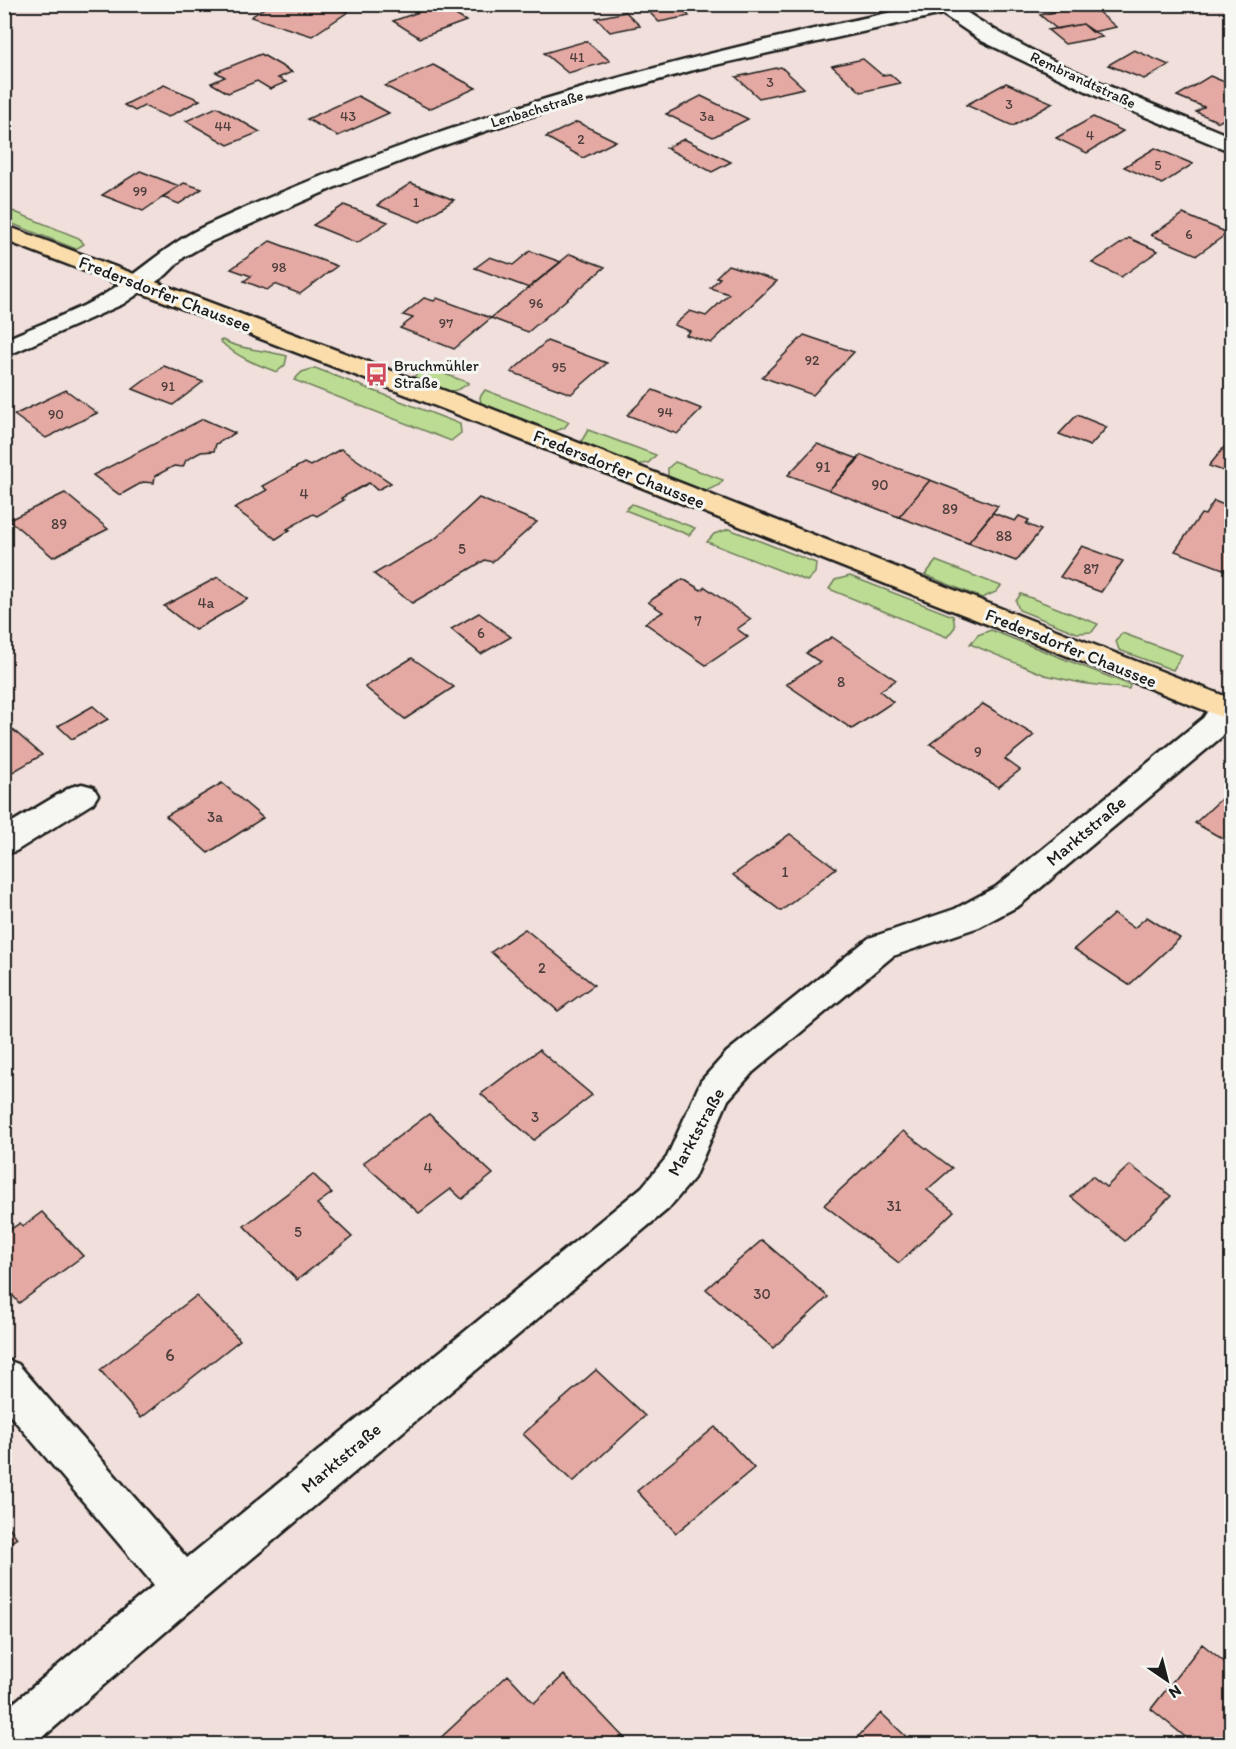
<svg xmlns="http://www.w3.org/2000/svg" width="1236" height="1749" viewBox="0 0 1236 1749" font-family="Itim,sans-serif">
	<rect width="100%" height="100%" fill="#f0dfda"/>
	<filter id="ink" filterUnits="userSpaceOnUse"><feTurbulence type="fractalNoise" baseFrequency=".0167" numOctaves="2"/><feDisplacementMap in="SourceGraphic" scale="12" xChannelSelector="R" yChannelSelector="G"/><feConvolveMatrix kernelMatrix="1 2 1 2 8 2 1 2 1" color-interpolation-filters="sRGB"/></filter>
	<g filter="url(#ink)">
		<path fill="#bcdc94" stroke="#6c7c58" stroke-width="1.5" d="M5,208l74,30 5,6 -8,5 -71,-28z
			M222,340c20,10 43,10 65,16l-2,9 -8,7c-22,-8 -40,-15 -57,-31z
			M426,367l43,16c-22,17 -35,4 -57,-5z
			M315,368l145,56 1,9 -10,8 -157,-61 8,-8z
			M485,390l84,32 -5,6 -12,4 -71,-28 -1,-7z
			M588,430l68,25 -8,8 -12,2 -55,-23z
			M675,462l48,18 -4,5 -13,6 -38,-15v-8z
			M632,504l63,24 -6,7 -64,-25z
			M729,529l87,34 -1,10 -8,8 -100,-39 7,-8z
			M936,561l65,25 -5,6 -14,6 -57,-23z
			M850,576l103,40 2,11 -8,10 -118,-48 6,-9z
			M1021,594l77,30 -6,8 -15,1 -58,-23 -3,-9z
			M991,630l139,55 -1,4 -48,-6 -36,-8 -75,-31 8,-9z
			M1122,633l60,22 -9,15 -54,-20 -3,-9z"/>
		<path fill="#e3a9a2" stroke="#1c1c1c" stroke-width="1.5" d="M270,4h54l24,8 -36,24 -61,-19z
			M667,4h11l11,12 -30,6 -13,-13z
			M439,5l27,16 -46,17 -27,-17z
			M1090,5l26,22 -24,5 -9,-8 -26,5 -17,-14z
			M626,12l14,14 -30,6 -14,-14z
			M1083,24l19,13 -37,7 -17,-14z
			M586,41l24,20 -42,12 -24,-20z
			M1134,50l35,15 -25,14 -36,-14z
			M261,54l31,18 -14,6 8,4 -16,7 -13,-8 -29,12 -17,-10 14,-6 -9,-5z
			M863,59l19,16 8,-1 10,9 -39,9 -29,-26z
			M433,65l43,23 -47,21 -44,-23z
			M781,67l23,21 -45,10 -23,-21z
			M1210,76l22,9v29l-13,8 -23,-10 8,-5 -27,-11z
			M1006,83l47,20 -40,23 -47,-21z
			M164,85l36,15 -32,17 -24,-11 -9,5 -11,-6z
			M358,96l31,17 -51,23 -31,-17z
			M701,96l47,23 -35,18 -47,-23z
			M217,107l43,25 -32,13 -42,-24z
			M1093,117l30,14 -36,22 -31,-15z
			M577,122l39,19 -33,17 -37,-21z
			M684,139l47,23 -19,10 -46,-24z
			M1155,148l38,16 -31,20 -38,-17z
			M140,171l39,15 -36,25 -41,-16z
			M184,183l18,6 -23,15 -17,-7z
			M411,183l43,17 -34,22 -43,-17z
			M344,205l44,17 -31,21 -44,-18z
			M1183,214l45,19 -31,22 -46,-20z
			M1129,238l29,13 -37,26 -29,-14z
			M270,241l67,25 -37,28 -25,-10 -8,6 -23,-9 7,-5 -20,-7z
			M530,251l31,11 -32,26 -54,-20 15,-11 23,8z
			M570,254l35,13 -77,65 -37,-14z
			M728,265l49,16 -66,62 -25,-8 4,-4 -16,-6 16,-14 16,5 23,-22 -19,-6 10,-10 -4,-1z
			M424,298l10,3 3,-3 54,20 -37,31 -54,-21 13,-10 -10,-3z
			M804,335l50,17 -41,43 -51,-18z
			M547,341l60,22 -36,31 -60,-22z
			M164,366l39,16 -30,23 -40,-16z
			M66,390l31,23 -51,25 -32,-23z
			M653,390l49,19 -25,25 -50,-19z
			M1077,415l30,12 -17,19 -31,-12z
			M203,419l32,14 -19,11 -2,7 -13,1 -15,8 -3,7 -9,-1 -19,10 -1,7 -11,-1 -23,13 -27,-20z
			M817,444l42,15 -30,31 -41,-15z
			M1225,446l7,2v26l-23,-8z
			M341,449l50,34 -14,7 -8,-7 -28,15 3,2 -27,16 -4,-2 -26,15 3,1 -14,9 -42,-31 33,-18 -5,-4 42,-23 6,3z
			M861,455l69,25 -31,37 -70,-27z
			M930,480l68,26 -30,37 -69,-26z
			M65,493l43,36 -55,28 -44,-37z
			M479,498l58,24 -45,40 -7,-2 -73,43 -38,-29 62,-36z
			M1214,501l18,7 -1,64 -56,-21 26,-37 4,1z
			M993,513l22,8 4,-5 10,4 -3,4 15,6 -25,31 -48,-18z
			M1082,546l41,15 -22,31 -41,-15z
			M218,577l30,22 -53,31 -31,-24z
			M683,579l18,11 4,-3 46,32 -14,10 11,8 -42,28 -61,-42 18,-11 -15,-10z
			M479,613l32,24 -30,17 -30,-25z
			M832,637l64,43 -16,11 13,11 -41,27 -66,-45 34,-22 -14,-9z
			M412,658l42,29 -49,32 -40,-32z
			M983,704l51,31 -29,24 15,11 -22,17 -68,-43z
			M93,706l15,13 -36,20 -14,-13z
			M4,722l38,33 -38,22z
			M222,783l41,35 -55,35 -42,-37z
			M1232,789v55l-37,-21z
			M790,834l46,34 -55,43 -48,-36z
			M1114,914l20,14 13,-11 33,21 -51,47 -55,-36z
			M525,929l69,56 -36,26 -67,-59z
			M539,1050l53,45 -58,45 -53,-46z
			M429,1114l64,60 -31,25 -11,-10 -32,24 -56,-50z
			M903,1131l49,37 -25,22 27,21 -55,52 -75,-58z
			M1130,1165l41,31 -46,45 -54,-44 21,-21 14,11z
			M313,1174l19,19 -15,11 35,33 -55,43 -53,-54z
			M42,1212l41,44 -64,47 -15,-18v-51l16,-11 3,3z
			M762,1240l66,57 -55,51 -67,-59z
			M196,1296l44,44 -99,78 -41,-48z
			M596,1370l49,46 -72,66 -50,-48z
			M715,1427l39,41 -78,65 -39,-42z
			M4,1520l13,18 -13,9z
			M1202,1644l30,24v76h-38l-43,-35z
			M508,1675l26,28 30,-28 66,69h-196z
			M881,1713l33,31h-63z"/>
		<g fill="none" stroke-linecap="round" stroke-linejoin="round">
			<defs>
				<path id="minor" d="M930,4h43l-3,4 -7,2c80,54 180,90 269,127v15l-125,-51 -125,-60 -40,-27 -245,55 -176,50 -88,30 -86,33 -137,60 -26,15 -18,18 -43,29 -119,53v-17c33,-15 75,-29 104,-48 34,-22 62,-50 99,-67 231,-106 475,-170 723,-221z
					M1225,698l7,2v23l-7,11 -205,171 -41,22 -86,29 -140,116 -25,28 -34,78 -26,31 -469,394 -164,141h-31v-33l150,-126 -150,-177v-49l14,5 169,194 455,-371 25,-30 34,-76 26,-29 142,-114 86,-29 41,-22 207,-169 11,-16z
					M82,784l11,3 5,8 -5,8 -77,48 -12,4v-28l67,-40z"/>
				<path id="major" d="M4,225l460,173 768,301v22l-786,-311 -442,-170z"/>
			</defs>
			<use href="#minor" stroke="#1c1c1c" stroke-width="5"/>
			<use href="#major" stroke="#1c1c1c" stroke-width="5"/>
			<use href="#minor" fill="#f6f6f2" fill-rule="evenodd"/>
			<use href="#major" fill="#fbddab" fill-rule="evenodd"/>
		</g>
	</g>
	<defs>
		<symbol id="bus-bare" viewBox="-9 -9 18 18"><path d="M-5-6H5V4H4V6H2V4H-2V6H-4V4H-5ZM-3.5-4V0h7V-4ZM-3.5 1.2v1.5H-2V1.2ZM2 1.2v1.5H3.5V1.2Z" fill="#d1495b" stroke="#f6f6f2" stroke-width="2.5" paint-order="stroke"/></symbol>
	</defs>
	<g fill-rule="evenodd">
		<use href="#bus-bare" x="360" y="358" width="33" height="33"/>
	</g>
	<g text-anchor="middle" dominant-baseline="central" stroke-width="6" stroke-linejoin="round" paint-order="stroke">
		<g font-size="14" fill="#4e3f3e">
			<text x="577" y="57">41</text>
			<text x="770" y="82">3</text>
			<text x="1009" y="104">3</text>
			<text x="348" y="116">43</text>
			<text x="707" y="116">3a</text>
			<text x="223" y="126">44</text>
			<text x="1090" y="135">4</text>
			<text x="581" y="139">2</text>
			<text x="1158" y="165">5</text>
			<text x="140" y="191">99</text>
			<text x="416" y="202">1</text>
			<text x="1189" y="234">6</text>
			<text x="279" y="267">98</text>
			<text x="536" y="303">96</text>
			<text x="446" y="323">97</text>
			<text x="812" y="360">92</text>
			<text x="559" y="367">95</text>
			<text x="168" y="386">91</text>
			<text x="665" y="412">94</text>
			<text x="56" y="414">90</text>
		</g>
		<g font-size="15" fill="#1c1c1c" stroke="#f6f6f2">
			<text transform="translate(1083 80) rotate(25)">Rembrandtstraße</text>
			<text transform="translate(537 109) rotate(-17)">Lenbachstraße</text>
		</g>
		<g font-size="15" fill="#1c1c1c" stroke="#f6f6f2" text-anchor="start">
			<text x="394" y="366">Bruchmühler<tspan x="394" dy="17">Straße</tspan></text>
		</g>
		<g font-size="15" fill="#4e3f3e">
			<text x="823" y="467">91</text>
			<text x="880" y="485">90</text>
			<text x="304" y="494">4</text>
			<text x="950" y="509">89</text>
			<text x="59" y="524">89</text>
			<text x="1004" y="536">88</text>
			<text x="462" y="549">5</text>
			<text x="1091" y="569">87</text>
			<text x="206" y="603">4a</text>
			<text x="698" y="621">7</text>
			<text x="481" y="633">6</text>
			<text x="841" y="682">8</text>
			<text x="978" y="752">9</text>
			<text x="215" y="817">3a</text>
			<text x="785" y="872">1</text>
			<text x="542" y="968">2</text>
			<text x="535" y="1117">3</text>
			<text x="428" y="1168">4</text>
			<text x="894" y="1206">31</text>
			<text x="298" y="1232">5</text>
			<text x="762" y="1294">30</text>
		</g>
		<g font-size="18" fill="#1c1c1c" stroke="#f6f6f2">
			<text transform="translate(165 294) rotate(21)">Fredersdorfer Chaussee</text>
			<text transform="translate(619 469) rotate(22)">Fredersdorfer Chaussee</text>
			<text transform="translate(1071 648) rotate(22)">Fredersdorfer Chaussee</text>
			<text transform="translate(1086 831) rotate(-40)">Marktstraße</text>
			<text transform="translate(696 1132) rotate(-61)">Marktstraße</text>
			<text transform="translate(341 1458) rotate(-40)">Marktstraße</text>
		</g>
		<g font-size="18" fill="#4e3f3e">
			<text x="170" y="1355">6</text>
		</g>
	</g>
	<rect width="1236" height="1749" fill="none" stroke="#f6f6f2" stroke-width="24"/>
	<rect x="12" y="12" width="1212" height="1725" fill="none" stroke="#1c1c1c" stroke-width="2" filter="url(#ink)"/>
	<g transform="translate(1167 1680) rotate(145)" stroke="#f6f6f2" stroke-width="4.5" paint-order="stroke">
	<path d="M0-4.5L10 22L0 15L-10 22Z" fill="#1c1c1c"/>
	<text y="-9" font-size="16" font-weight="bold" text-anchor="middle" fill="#1c1c1c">N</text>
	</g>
</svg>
